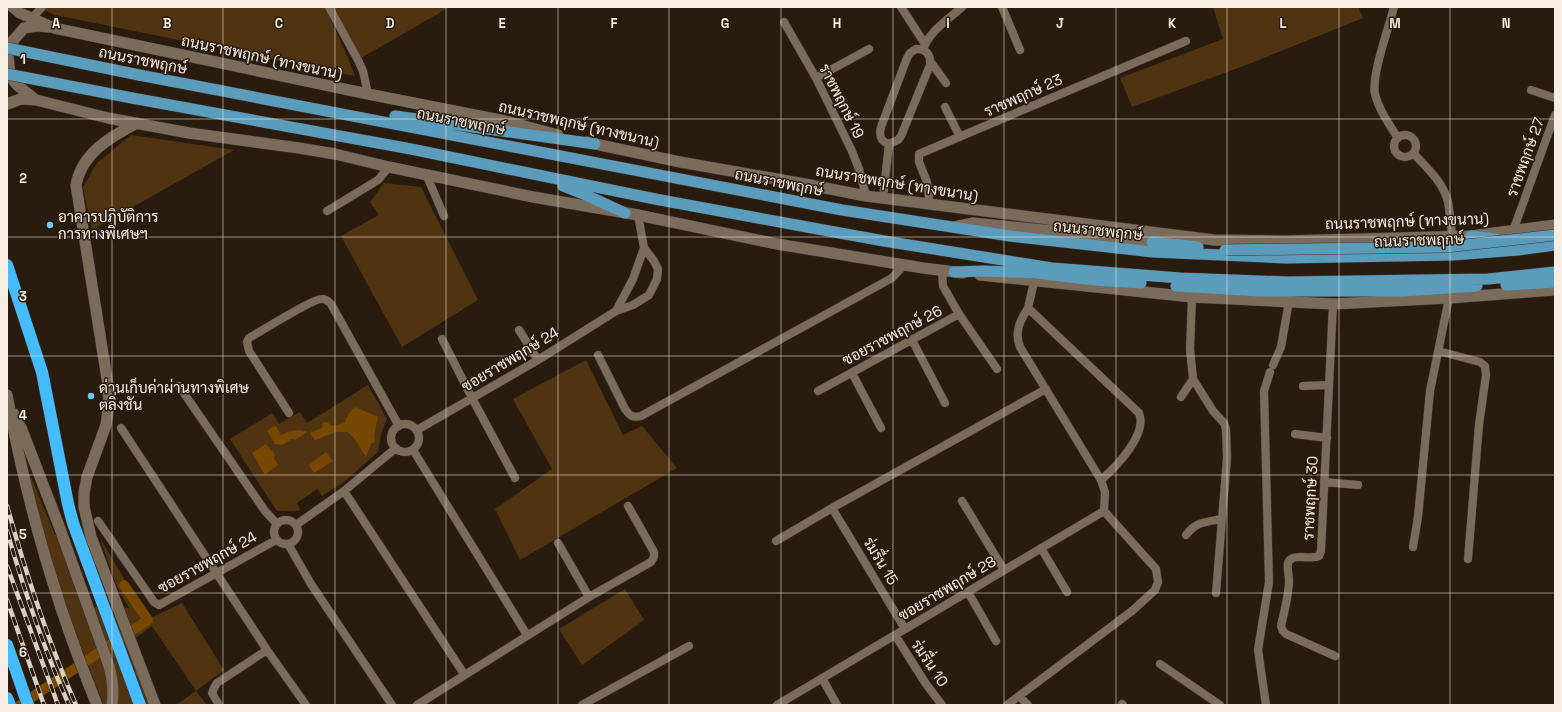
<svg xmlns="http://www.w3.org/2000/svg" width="1562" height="712" viewBox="0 0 1562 712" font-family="'Space Grotesk',Sarabun,sans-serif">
	<rect width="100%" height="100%" fill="#291c0e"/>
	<path fill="#503411" d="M36,7h289l23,51 7,18 -300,-61z
		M334,7h116l-89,51z
		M1213,7h145l5,11 -114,46 -117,43 -12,-29 103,-39z
		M131,135l103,15 -142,80 -9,-43 14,-24z
		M384,183l37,4 57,113 -76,47 -61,-111 38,-21 -9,-13z
		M586,360l37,75 19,-9 35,42 -157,92 -25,-51 57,-40 -39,-70z
		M368,385l19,34 -6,15 -3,18 -34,30 -22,14 -5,-7 -20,14 3,7c-7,3 -15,0 -23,1l-47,-72 42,-26 7,11 21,-12 7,11z
		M28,470l27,65 11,-5 28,77 35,1 -12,-21 -17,-49 48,81 34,-16 42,67 -28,21 11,14h-31l20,-14 -44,-65 -25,18 22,61h-45c-31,-76 -59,-154 -76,-235z
		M625,589l19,31 -62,45 -23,-36z"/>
	<path fill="#764803" d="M355,407l23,10 -4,19 1,6 -4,2 -5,13 -12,-19 -6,-6h-12l-21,8 -5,-7 12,-5 1,-5 4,-1 5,4 13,-3 3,-9z
		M276,426l5,9c9,-4 16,-7 26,-3l-12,8 -3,-1 -10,6 -7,-1 -8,-13 5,-4z
		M266,444l9,11 -1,4 4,6 -13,10 -13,-22z
		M326,452l7,9 -19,12 -5,-8z"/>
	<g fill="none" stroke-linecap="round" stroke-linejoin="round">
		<path stroke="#764803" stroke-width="10" d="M20,705l128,-85 -24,-35"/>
		<defs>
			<path id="minor" d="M329,7l29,53 5,11 5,23
				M901,7l24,37
				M1002,7l18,43
				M1394,7c-5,20 -23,69 -19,87 4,16 14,30 23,44
				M33,17l9,-10
				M784,22l32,56 35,71 8,20 7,27
				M916,49c10,-1 15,6 14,16l-29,71 -3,4 -9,4c-9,-3 -10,-9 -8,-17l26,-69 3,-5z
				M923,50c5,-18 26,-31 39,-43
				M930,61l16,22
				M816,78l53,-29
				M1531,90l24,8
				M945,107l15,30
				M1394 146a11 11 0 1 1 22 0a11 11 0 1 1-22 0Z
				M1413,153c14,15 30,29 35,49 2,11 3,23 4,34
				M426,174l18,42
				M883,198l6,-54
				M930,205l-3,-23 -8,-20v-8l267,-113
				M327,211l51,-31 11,-13
				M1513,231l42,-116
				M1192,297l-2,52 3,30 20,32 11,12 2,6 1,29 -11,135
				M1333,304l-12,247 -2,5c-9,4 -21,-2 -28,3 -6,3 -2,15 -2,21 0,15 -5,32 -8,46l2,5 3,3 49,22
				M1028,308l111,105c9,21 -23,54 -38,67l-81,-133c-6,-15 0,-26 8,-39z
				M1028,308l6,-26
				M616,311l17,-32 11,-31
				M959,314l38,55
				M519,330l19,30
				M442,339l30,59 43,80
				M912,340l33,63
				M1438,351l42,11 5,4 1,9 -7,50 -11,134
				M598,355l27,54c5,7 8,9 16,7l251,-138 12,-13
				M1273,365l8,-18 8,-46
				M852,373l29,55
				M179,386l86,125 12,13
				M1303,386l26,-1
				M818,391l141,-77 -16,-28 -1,-15
				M1181,397l12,-18
				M289,413l-40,-62 -2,-9 2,-4c11,-6 66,-41 74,-39 3,0 6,3 8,5l68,122
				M391 438a14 14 0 1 1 28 0a14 14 0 1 1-28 0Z
				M121,428l146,222 39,55
				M417,430l121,-70 78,-49 17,-6 16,-10 8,-16 1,-10 -4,-8 -10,-13 -6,-33
				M1295,434l32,4
				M413,450l114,185
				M1324,482l34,3
				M344,491l120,183
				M962,501l42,69
				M832,508l73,121
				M274 532a12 12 0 1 1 24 0a12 12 0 1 1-24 0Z
				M98,521l56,81 5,3 117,-65
				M296,525l48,-34 52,-43
				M1186,535c10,-14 21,-13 36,-16
				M776,541l56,-33 214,-119
				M558,543l31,54
				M288,544l23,40 81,121
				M1413,547l5,-30 12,-126 19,-93
				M1041,548l26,44
				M968,592l28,49
				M895,635l31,49 16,21
				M1160,664l60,41
				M822,678l15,27
				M1019,696l9,9
				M1122,704l1,1
				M219,705l-7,-12 2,-5 3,-5 50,-33
				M417,705l172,-108 62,-35 3,-5v-5l-26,-46
				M582,705l107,-59
				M777,705l327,-194 1,-19 -4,-12
				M1007,705l125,-94 23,-21 3,-8 -2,-13 -52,-58
				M1266,705l-8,-55 11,-68 -5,-191 6,-19"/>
			<path id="secondary" d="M13,7l7,6 34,15 314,66 137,27 53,14
				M36,100l-19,-15 -6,-8 -2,-11 -1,-12 3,-11 13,-15 13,-2 12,1
				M7,104l14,-5 15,1 72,18 81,15 110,15 36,6 54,13 144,30 105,18 139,29 146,24 40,5
				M137,123c-27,14 -55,30 -61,62l32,200 1,18 -3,22 -19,52 -3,16v14l7,30 64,168
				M586,142l94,20 125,22 61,12 348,44 70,1 187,-5 84,-11
				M954,227l19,-4 189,19
				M980,275l212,22 141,7 116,-6 106,-8
				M7,395c19,106 49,210 90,310
				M14,414l8,16 37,96 50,140c4,14 5,25 3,39"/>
			<path id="primary" d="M139,75l703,135 168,26 143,16 133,6 166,-3 66,-5 37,-5
				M132,98l279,51 244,50 141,26 88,16 168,27 128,10 108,4 200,-3 67,-7
				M395,116l200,28
				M563,186l25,10 37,17
				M1471,236l25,3
				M1152,242l46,5
				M954,272l30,-1 59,2
				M1036,273l59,7 46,3
				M1506,285l49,-3
				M1176,286l84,5h143l74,-5"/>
			<path id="motorway" d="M7,265l35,107 26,132 5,19 67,182
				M7,645l21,60
				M7,698l3,7"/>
		</defs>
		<use href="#minor" stroke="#40352d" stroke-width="9"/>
		<use href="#secondary" stroke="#40352d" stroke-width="12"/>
		<use href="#primary" stroke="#40352d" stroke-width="12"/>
		<use href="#motorway" stroke="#40352d" stroke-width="13"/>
		<use href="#minor" stroke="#7b6b5a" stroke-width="8"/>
		<use href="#secondary" stroke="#7b6b5a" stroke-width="11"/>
		<use href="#primary" stroke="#5b9cbc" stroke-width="11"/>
		<use href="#motorway" stroke="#45bcfe" stroke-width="12"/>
		<defs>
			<path id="rail" d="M7,506c19,68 41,135 69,199
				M7,531c17,59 37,118 62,174
				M7,566l51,139
				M7,600l37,105"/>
		</defs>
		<use href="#rail" stroke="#d9cfc5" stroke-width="4.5"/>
		<use href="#rail" stroke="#291c0e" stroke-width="3" stroke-dasharray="9" stroke-linecap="butt"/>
		<defs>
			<path id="primary-bridge" d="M7,48l132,27
				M7,74l125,24
				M1225,250l221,-3 109,-12"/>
		</defs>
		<use href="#primary-bridge" stroke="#40352d" stroke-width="12" stroke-linecap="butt"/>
		<use href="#primary-bridge" stroke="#5b9cbc" stroke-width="11"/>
	</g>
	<path fill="none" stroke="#f6ede3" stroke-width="1" stroke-opacity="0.55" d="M112,7v698M223,7v698M335,7v698M446,7v698M558,7v698M669,7v698M781,7v698M893,7v698M1004,7v698M1116,7v698M1227,7v698M1339,7v698M1450,7v698M7,119h1548M7,237h1548M7,356h1548M7,475h1548M7,593h1548"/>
	<g fill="#6fc2f4" stroke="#291c0e" stroke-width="1.5">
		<circle cx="50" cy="225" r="4"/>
		<circle cx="91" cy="396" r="4"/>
	</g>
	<g text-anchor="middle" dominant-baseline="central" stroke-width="3" stroke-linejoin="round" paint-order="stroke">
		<g font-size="15" fill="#f6ede3" stroke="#291c0e">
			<text transform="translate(262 57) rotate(12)">ถนนราชพฤกษ์ (ทางขนาน)</text>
			<text transform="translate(143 60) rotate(11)">ถนนราชพฤกษ์</text>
			<text transform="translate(1023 95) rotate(-24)">ราชพฤกษ์ 23</text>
			<text transform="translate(842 101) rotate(63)">ราชพฤกษ์ 19</text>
			<text transform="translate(461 121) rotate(11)">ถนนราชพฤกษ์</text>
			<text transform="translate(579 124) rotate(13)">ถนนราชพฤกษ์ (ทางขนาน)</text>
			<text transform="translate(1525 157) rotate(-70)">ราชพฤกษ์ 27</text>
			<text transform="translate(779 182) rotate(11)">ถนนราชพฤกษ์</text>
			<text transform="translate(897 183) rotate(9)">ถนนราชพฤกษ์ (ทางขนาน)</text>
			<text transform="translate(1407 221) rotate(-2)">ถนนราชพฤกษ์ (ทางขนาน)</text>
			<text transform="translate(1098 230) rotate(6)">ถนนราชพฤกษ์</text>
			<text transform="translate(1419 240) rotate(-2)">ถนนราชพฤกษ์</text>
			<text transform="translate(892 335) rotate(-28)">ซอยราชพฤกษ์ 26</text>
			<text transform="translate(510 359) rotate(-31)">ซอยราชพฤกษ์ 24</text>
			<text transform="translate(1310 498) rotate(-87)">ราชพฤกษ์ 30</text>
			<text transform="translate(881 561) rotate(59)">ร่มรื่น 15</text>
			<text transform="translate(207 562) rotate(-29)">ซอยราชพฤกษ์ 24</text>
			<text transform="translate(947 588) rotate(-31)">ซอยราชพฤกษ์ 28</text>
			<text transform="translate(930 663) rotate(56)">ร่มรื่น 10</text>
		</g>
		<g font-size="15" fill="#f6ede3" stroke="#291c0e" text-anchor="start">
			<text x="58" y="216">อาคารปฏิบัติการ<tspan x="58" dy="17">การทางพิเศษฯ</tspan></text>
			<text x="99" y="387">ด่านเก็บค่าผ่านทางพิเศษ<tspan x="99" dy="17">ตลิ่งชัน</tspan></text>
		</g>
	</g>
	<g font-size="13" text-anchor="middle" font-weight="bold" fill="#f6ede3" stroke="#291c0e" stroke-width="3" stroke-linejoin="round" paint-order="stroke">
		<text x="56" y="28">A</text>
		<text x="167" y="28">B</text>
		<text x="279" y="28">C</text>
		<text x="390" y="28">D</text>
		<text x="502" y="28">E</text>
		<text x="614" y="28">F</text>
		<text x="725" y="28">G</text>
		<text x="837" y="28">H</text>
		<text x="948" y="28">I</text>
		<text x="1060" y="28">J</text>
		<text x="1172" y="28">K</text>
		<text x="1283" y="28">L</text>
		<text x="1395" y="28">M</text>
		<text x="1506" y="28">N</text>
		<text x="23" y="64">1</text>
		<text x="23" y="183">2</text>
		<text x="23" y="301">3</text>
		<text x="23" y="420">4</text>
		<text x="23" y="539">5</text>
		<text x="23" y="657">6</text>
	</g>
	<rect width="1562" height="712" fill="none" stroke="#f6ede3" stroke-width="16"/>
</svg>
